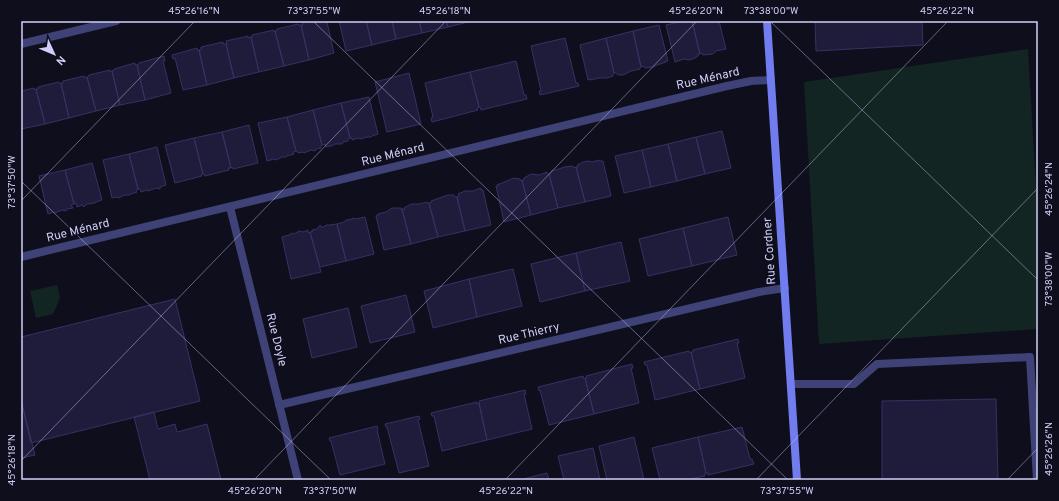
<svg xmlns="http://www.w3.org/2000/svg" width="1059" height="501" viewBox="0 0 1059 501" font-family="Overpass,sans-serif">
	<rect width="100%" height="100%" fill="#0f0e1c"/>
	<path fill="#122522" d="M1028,49l10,174v106l-219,15 -15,-262z
		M57,285l3,13 -7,16 -17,4 -6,-27z"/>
	<path fill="#1f1c3b" stroke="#353164" d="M310,21h19l-2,1 7,31 -25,7 -8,-35h2l-1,-2z
		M339,21h27l6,24 -26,6z
		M366,21h26l4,18 -24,6z
		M392,21h27l3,12 -26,6z
		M419,21h27l2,6 -26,6z
		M446,21h26l-24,6z
		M684,21h8l8,33h-2v2l-3,2 -6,2 -5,-1 -9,3 -9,-37z
		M692,21h27l7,28 -10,2 -3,3 -10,1 -1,-2 -2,1z
		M815,21h107l1,24 -107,6z
		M298,24l1,1h2l8,35 -25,6 -9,-35h2v-2z
		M659,25l9,36h-3l1,1 -9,3 -4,2 -8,1 -2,-2 -2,1 -8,-36z
		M274,30v2l1,-1 9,35 -25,6 -8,-35h1v-2z
		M633,31l8,36h-1v2l-9,2 -8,4h-5l-2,-2h-2l-8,-35z
		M248,36v2l3,-1 8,35 -25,6 -8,-34 1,-1 -1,-2z
		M565,38l11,45h2l1,3 -39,9 -1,-4h2l-10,-45z
		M606,38l8,35 -1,1v2l-6,2h-8l-9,2v-1l-2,1 -8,-35z
		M223,42v2h3l8,34 -27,7 -8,-35h2v-3z
		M197,48l1,3 1,-1 8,35 -24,5 -8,-32 -2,1 -1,-4z
		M164,56l1,5h-2l8,32 -26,7 -8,-35 2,-1v-1z
		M516,61l8,34h2l1,4 -46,11 -1,-3h-1l-9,-35z
		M135,63v2h2l8,35 -25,5 -8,-34 2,-1v-1z
		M110,70v2l2,-1 8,34 -24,6 -9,-34h1l1,-2z
		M470,72l9,35 -2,1 1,2 -46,12 -1,-4 2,-1 -8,-34z
		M409,73l12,51 -34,8 -12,-50z
		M84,76l1,2 2,-1 9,34 -27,7 -8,-35h2v-2z
		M59,82l1,2 1,-1 8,35 -24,6 -9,-35h2v-2z
		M34,88l1,2 1,-1 9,35 -24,5v-38z
		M369,97l9,37 -6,2 -1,1h-4l-7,2 -2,-1 -6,2v-2h-2l-9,-35z
		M341,103l9,35 -2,1v2l-5,1 -1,2h-7l-3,2h-2l-4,1 -1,-3 -3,1 -9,-35z
		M313,110l9,35 -1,1v2l-5,1 -1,2 -4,-1 -7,3 -1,-1 -5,1 -1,-2h-1l-9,-34z
		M287,117l9,34 -3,1 1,2 -7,2 -1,1h-4l-6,3 -2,-1 -7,2 -9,-38z
		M249,125l9,38 -25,6 -1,-2 -1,1 -9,-36z
		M722,131l9,37 -26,6 -9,-37z
		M222,132l9,36h-3l1,2 -24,6 -1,-2h-1l-9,-36z
		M696,137l9,37 -28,7 -9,-37z
		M194,138l9,36 -2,1 1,1 -27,7 -10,-38z
		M668,144l9,37 -26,6 -9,-37z
		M157,147l9,38 -6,2v2l-4,-1 -8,3 -1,-1 -6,2 -1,-3h-2l-9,-35z
		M642,150l9,37 -27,6 -9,-37z
		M129,154l9,35 -2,1 1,2 -6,2 -1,1h-4l-4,1 -3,2 -2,-1 -5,1 -9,-38z
		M599,160l1,1h3l8,35 -26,6 -9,-35h2l-1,-2 6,-3 5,-1 4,1z
		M92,163l10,37 -6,2 -1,1 -8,1 -3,3 -2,-2 -5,2 -1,-4 -2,1 -9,-34z
		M573,166l2,2 1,-1 9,35 -27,6 -9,-34 2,-1v-2l8,-2 5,-2z
		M65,170l9,34 -3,1 2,3 -6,1 -1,2 -4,-1 -7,3 -2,-1 -5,2 -9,-38z
		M547,172v2h2l9,34 -27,7 -9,-35h2v-2l7,-4 8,1z
		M514,178l6,1 1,2 1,-1 9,35 -27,7 -8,-36h2l-1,-1z
		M481,188v2h2l8,35 -26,6 -8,-34 2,-1 -1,-2 7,-3h8z
		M448,195h6l1,2h2l8,34 -27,6 -9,-34 3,-1 -1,-1z
		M427,202v1h2l9,34 -27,7 -9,-35h3l-1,-1 7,-4h8z
		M392,208h9v2l1,-1 9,35 -27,6 -8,-34 2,-1v-1l8,-2z
		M365,217l9,37 -28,7 -9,-37 7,-2 2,-2 6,-1 1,-1 3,1z
		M728,217l9,38 -45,11 -9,-38z
		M337,224l9,37 -26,6 -10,-35h2v-2l5,-1 3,-4 1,2h3l2,-2h3z
		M683,228l9,38 -44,10 -9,-37z
		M308,230v3l2,-1 11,40 -30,7 -9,-42 7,-2 3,-2 2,1 5,-3 4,1z
		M621,242l9,39 -45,10 -9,-38z
		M576,253l9,38 -45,11 -9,-38z
		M513,269l9,37 -45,11 -8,-38z
		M469,279l8,38 -44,11 -9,-37z
		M406,295l9,37 -45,11 -9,-37z
		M175,299l25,102 -169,42 -10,-43v-63z
		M348,308l9,39 -45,11 -9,-39z
		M738,339l1,4h-2l8,35 -45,11 -9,-37h2v-2z
		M689,351l1,2 1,-1 9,37 -45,11 -8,-35h-2l-1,-3z
		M632,364l1,4h-2l8,35 -45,11 -9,-36h2l-1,-2z
		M583,376l1,3 1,-1 9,36 -45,11 -9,-35 -1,1 -1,-4z
		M525,390l1,4h-2l8,35 -45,11 -8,-37h1l-1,-2z
		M996,399l2,81h-116v-79z
		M21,400l14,55 -14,3z
		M477,402v2l2,-1 8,37 -45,11 -8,-35h-2l-1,-3z
		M154,412l4,17 17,-5 2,8 30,-8 14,56h-71l-16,-63z
		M419,416l1,3 -2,1 11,46 -30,7 -12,-46h-1l-1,-3z
		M377,426l1,3 -1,1 8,34 -45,11 -9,-34h-1l-1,-3z
		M742,427l8,32h2l2,5 -46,11v-2h-2l-8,-36z
		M634,437l10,43h-37l-8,-34z
		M698,437l8,36h-1v3l-19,4h-26l-8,-32z
		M593,448l7,32h-36l-6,-24z
		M547,473l2,7h-30z"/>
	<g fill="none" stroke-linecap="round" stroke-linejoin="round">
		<path stroke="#3e4276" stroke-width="8" d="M791,384h63l23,-20 153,-7 7,123"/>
		<path stroke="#3e4276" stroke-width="8" d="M21,44l95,-23
			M230,207l68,273
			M21,257l706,-171 24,-5 20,-1
			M279,405l480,-113 26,-4"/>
		<path stroke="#717cee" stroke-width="8" d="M767,21l30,459"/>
	</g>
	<path fill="none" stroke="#cfcff9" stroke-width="1" stroke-opacity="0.45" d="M313,21l475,459M770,21l268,259M21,181l310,299M21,201l174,-180M21,461l425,-440M254,480l443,-459M505,480l443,-459M756,480l282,-292M1007,480l31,-32"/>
	<g text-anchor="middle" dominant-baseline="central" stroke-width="3" stroke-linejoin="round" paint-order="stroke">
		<g font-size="12" fill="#cfcff9" stroke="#0f0e1c">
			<text transform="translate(708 79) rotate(-13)">Rue Ménard</text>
			<text transform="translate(393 155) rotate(-14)">Rue Ménard</text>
			<text transform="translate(78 231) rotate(-14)">Rue Ménard</text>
			<text transform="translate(770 251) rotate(-94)">Rue Cordner</text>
			<text transform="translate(529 334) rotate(-13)">Rue Thierry</text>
			<text transform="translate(276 340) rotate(76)">Rue Doyle</text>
		</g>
	</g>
	<rect width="1059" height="501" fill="none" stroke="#0f0e1c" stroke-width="44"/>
	<g transform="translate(54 54) rotate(134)" stroke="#0f0e1c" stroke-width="3" paint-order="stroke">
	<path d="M0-3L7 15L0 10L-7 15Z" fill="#cfcff9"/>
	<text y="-6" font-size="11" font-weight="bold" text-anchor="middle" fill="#cfcff9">N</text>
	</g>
	<rect x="22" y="22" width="1015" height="457" fill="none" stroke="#cfcff9" stroke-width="1.5"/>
	<g font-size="10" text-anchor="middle" fill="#cfcff9">
		<text x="194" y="14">45°26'16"N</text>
		<text x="314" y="14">73°37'55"W</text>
		<text x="445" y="14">45°26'18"N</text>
		<text x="696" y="14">45°26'20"N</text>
		<text x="771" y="14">73°38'00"W</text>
		<text x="947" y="14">45°26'22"N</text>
		<text transform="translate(11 182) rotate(-90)" y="4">73°37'50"W</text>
		<text transform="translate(1048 189) rotate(-90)" y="4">45°26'24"N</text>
		<text transform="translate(1048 279) rotate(-90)" y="4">73°38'00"W</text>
		<text transform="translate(1048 449) rotate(-90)" y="4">45°26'26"N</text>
		<text transform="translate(11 460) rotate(-90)" y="4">45°26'18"N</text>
		<text x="255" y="494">45°26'20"N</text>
		<text x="330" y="494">73°37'50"W</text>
		<text x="506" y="494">45°26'22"N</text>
		<text x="787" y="494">73°37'55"W</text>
	</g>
</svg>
